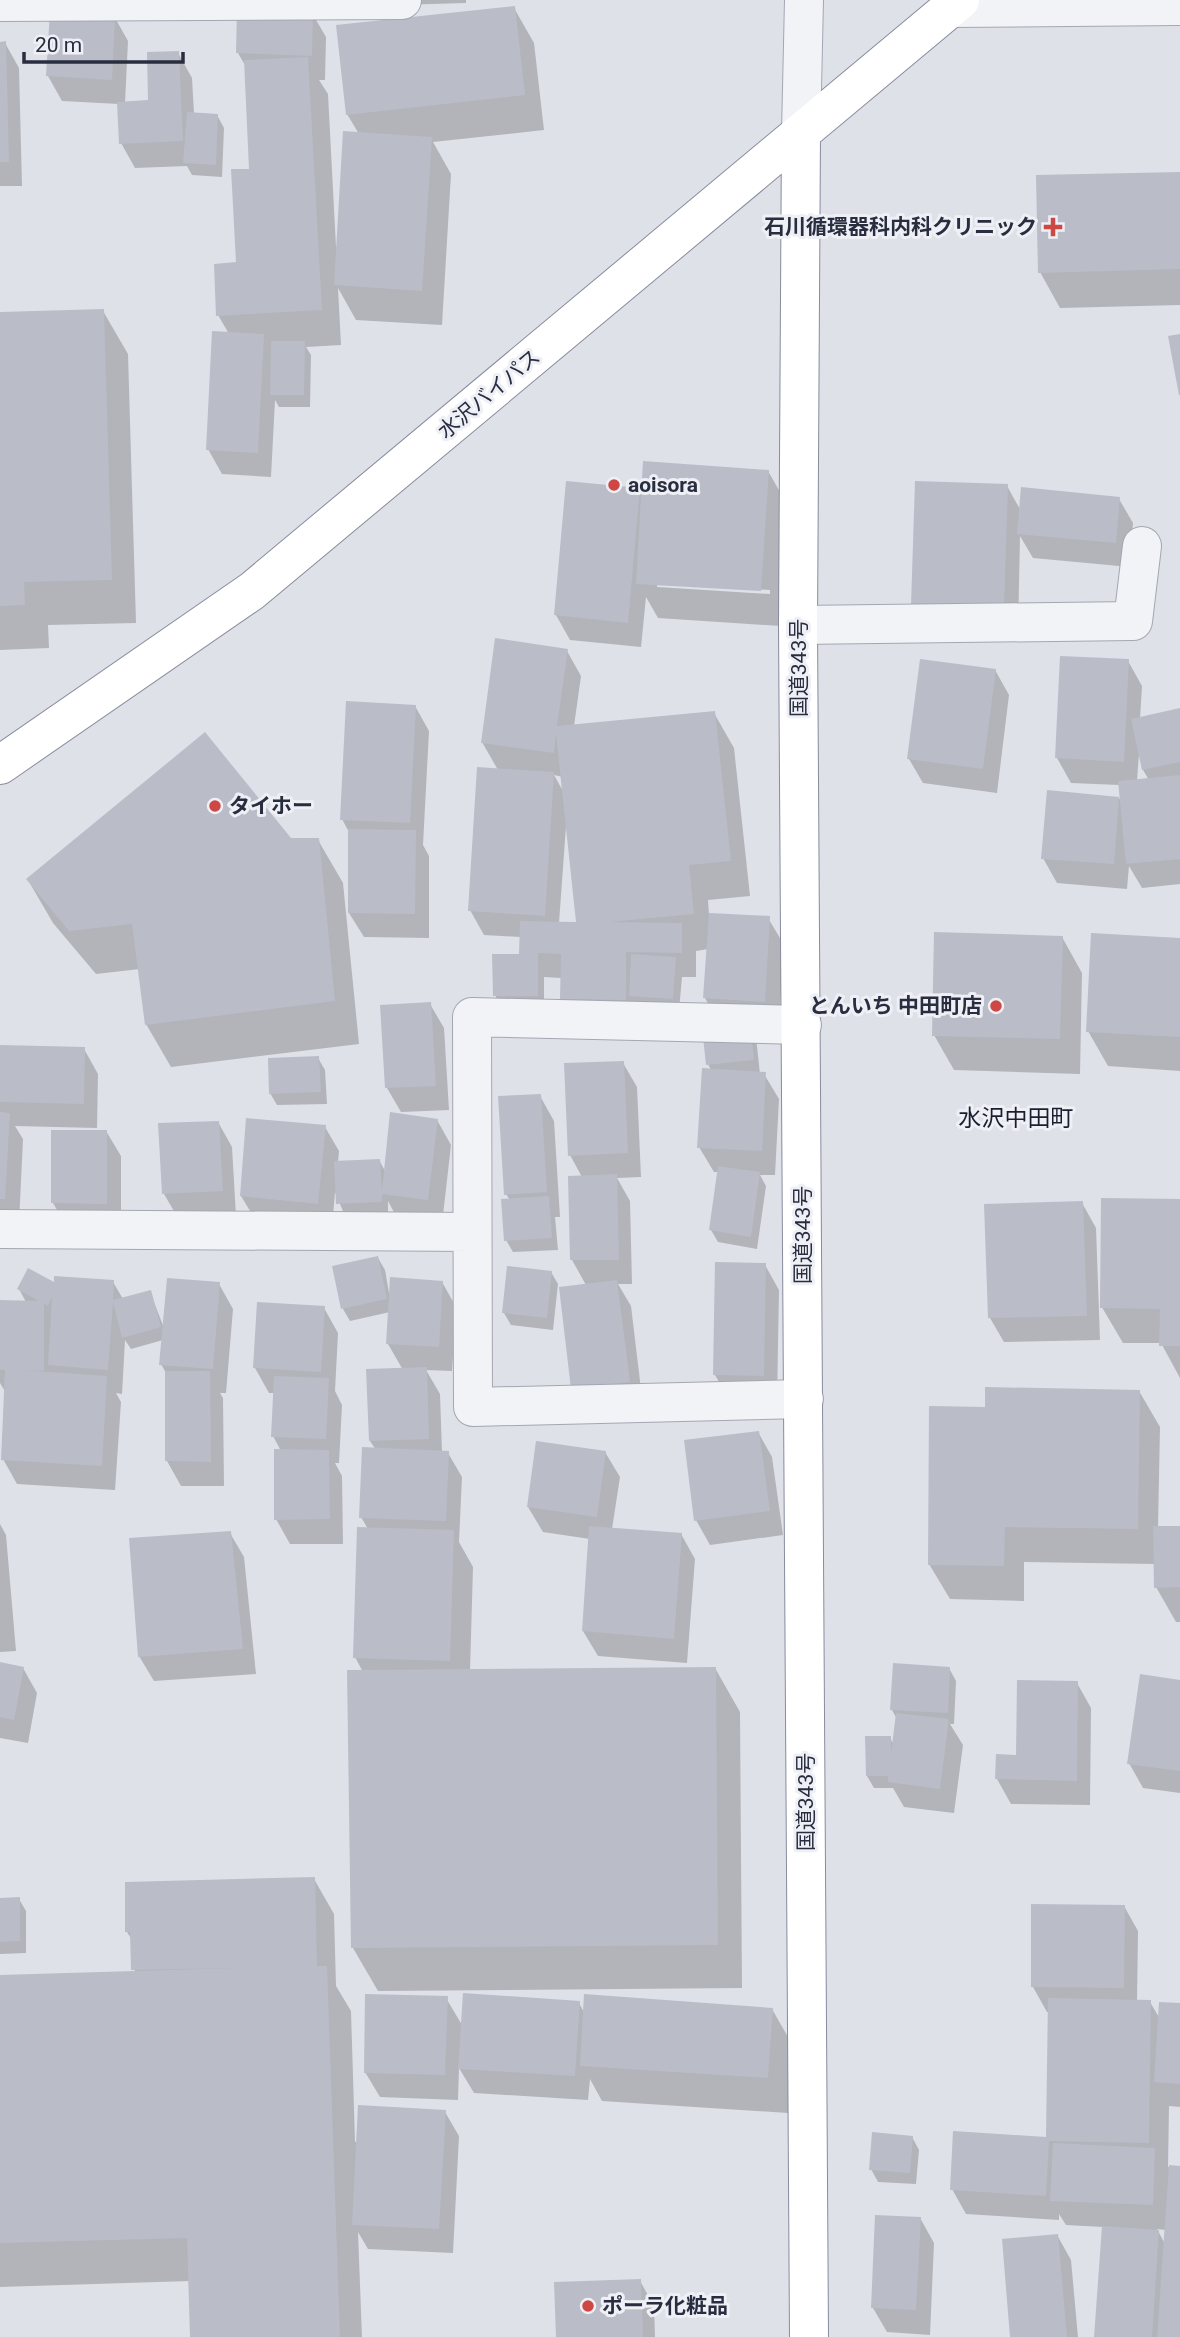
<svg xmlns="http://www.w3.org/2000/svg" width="1180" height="2337" viewBox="0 0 1180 2337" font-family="Roboto,'Noto Sans JP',sans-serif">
	<rect width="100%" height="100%" fill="#dfe1e8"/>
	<path fill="#0003" fill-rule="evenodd" d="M358,0h108v3l-104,3z
		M514,8l20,35 10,87 -111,12 18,32 -9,151 -86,-5 -18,-32 3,57 -35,2 5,8 -1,52h-31l-4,-7 -4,77 -49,-3 -14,-25 21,-115 -11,-19 20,-51 13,-93 -5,-104 -8,-14 74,-40 14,24 -1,43h-6l9,14 8,153h2l21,-113 -12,-20z
		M114,16l14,25 -3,62 25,-1 28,-49 14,25 2,36 23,1 7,13 -2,49 -30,-2 -5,-9 -52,2 -14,-25 -2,-39 -57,-3 -14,-25z
		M0,43h5l14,25 3,118h-22z
		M1180,174v131l-120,3 -20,-36z
		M103,311l25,43 8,269 -88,2 1,23 -49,2v-336z
		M768,471l20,35 -7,120 -123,-8 -12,-21 -5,50 -71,-7 -14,-25 83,-126 4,7zM657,583l113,7v4l-113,-7z
		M1007,486l14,25 98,-12 14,24 -3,44 -97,-9 -13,-22 -2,97 -91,-3z
		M567,651l14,25 -7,50 140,-13 20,35 16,148 -42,4 1,14 59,4 15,25 -4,83 -23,11 4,37h4l15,25 -4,76h-15l6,11 -9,63 -39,-7 -7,-12 8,-58h-5l-15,-25 12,-77 -3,-6 11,-41 -14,-25 3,-49 -12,2v26h-14l-3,34 -103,13 -14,-25v-21l-18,-1v31h-42l-7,-13 28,-39 -2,-19 -37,-2 -14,-25 28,-140 -16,-28zM554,775l9,2 1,16zM566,826h2l10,98 -19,-1z
		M1128,661l14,25 -2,33 40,-9v174l-38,4 -13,-22 -2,23 -70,-6 -14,-25 6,-66 72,7 -1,-14 -49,-2 -14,-25zM1139,753l4,17 6,10 -12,1z
		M995,670l14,25 -12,98 -74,-10 -14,-24z
		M415,706l14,25 -6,114 6,11v82l-65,-1 -15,-24 1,-79 -8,-15z
		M291,840h27l25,43 16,161 -188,23 -25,-43 -6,-55 -44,5 -43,-51 -25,-43z
		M1062,937l20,36 -2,101 -126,-4 -20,-35z
		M1180,940v131l-72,-5 -20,-35z
		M430,1004l14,24 5,82 -48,2 -14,-24z
		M0,1047l84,2 14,25 -1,54 -82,-2 8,13 -4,84 -19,-1z
		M318,1058l7,12 2,34 -50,1 -7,-12z
		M623,1063l14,24 4,90 -24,1 13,23 2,83h-14l13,22 12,100 -56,7 -1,-128 -14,-25 10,-83 -12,-22z
		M540,1096l14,25 6,96h-5l3,33 -45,2 -7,-12 4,-40 -4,-6z
		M437,1120l14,25 -9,79 -45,-6 -9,-17v13l-43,2 -10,-24 -3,36 -76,-7 -15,-25 84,-69 14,24 -1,12 41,-3 6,11z
		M218,1122l14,25 4,69 -58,2 -14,-24z
		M106,1131l15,25v72l-54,-1 -14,-24z
		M1180,1200v178l-19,-35h-38l-23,-39z
		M1082,1203l14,25 4,112 -96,2 -14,-24z
		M378,1258l7,12 4,23 53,-11 14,25 -4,64 -26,-1 14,24 2,58 6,1 14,24 -3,65 14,25 -3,104 245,-3 25,44 2,276 -364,3 -25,-43 10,-276 -8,-15 13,-128 -7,-12 15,-67 -6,-9 33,-71 -15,-26 2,-32 -40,9 -7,-12z
		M765,1265l14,25 -2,111 -48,-2 -14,-24z
		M551,1272l7,12 -5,46 -42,-5 -7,-12z
		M113,1282l10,17 27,-7 14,36 55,-44 14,25 -7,84h-6l3,5 1,88h-43l-14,-25 -1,-88 -5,-9 2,-24 -32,9 -6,-9 -3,54 -6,-1 5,9 -6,88 -98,-6 -14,-25 3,-66 -6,-10v-81h26l-7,-13z
		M324,1308l14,25 -3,58 7,14 -3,58h-4l7,13 1,68h-53l-14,-25 5,-68 -8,-15 2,-43h-6l-14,-25z
		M1139,1391l21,36 -2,101h22v94h-4l-20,-35 -1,-23 -131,-2v39l-74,-2 -21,-35 58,-155z
		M758,1432l14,25 11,78 -73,10 -14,-25z
		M605,1452l15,25 -8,52 69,5 14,25 -8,104 -89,-7 -15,-25 7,-92 -47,-7 -15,-25z
		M0,1524l6,11 10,116 -16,1z
		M230,1533l14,24 12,117 -102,7 -15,-25z
		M0,1664l23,4 14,25 -9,50 -28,-5z
		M949,1668l7,13 -2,43h-4l13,21 -9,68 -50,-6 -11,-19h-19l-7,-12 23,-38 4,7 3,-26 -5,-9z
		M1180,1682v111l-37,-5 -14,-25z
		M1077,1683l14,25 -1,97 -79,-1 -14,-25z
		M314,1879l20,35 2,72 15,25 4,131 90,-30 14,24 -6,117 -85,-4 -10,-17 4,105h-170l-2,-56 -190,6v-310l135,-4 -3,-33 -5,-8z
		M0,1899h19l7,12v42l-26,1z
		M1124,1906l14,25 -1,70 13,1 10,17 20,-14v102l-11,-1 -1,61h12v170h-84l7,-110 -37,-2 -7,-11v6l-93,-6 -14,-25 96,-50 2,-127h-3l-14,-25zM1157,2229l9,1 -1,14z
		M446,1998l16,27 117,-22 6,11 187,-5 20,35 -4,69 -186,-12 -12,-22 -2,21 -114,-7 -15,-25 -1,32 -78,-3 -15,-25z
		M912,2137l7,13 -3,34 -38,-2 -7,-13z
		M920,2218l14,25 -4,92 -43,-3 -14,-24z
		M1057,2235l14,25 7,77h-66z
		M640,2281l14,25 1,31h-97z"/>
	<path fill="#babcc8" d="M515,6l10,89 -179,20 -10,-90z
		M237,9l76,2 -1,45 -76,-3z
		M50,11l65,4 -3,65 -66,-4z
		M6,41l3,121h-9v-120z
		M179,51l4,90 -64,3 -2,-42 31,-2 -1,-48z
		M308,57l14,253 -106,6 -2,-52 22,-2 -5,-93h18l-5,-109z
		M187,112l31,2 -2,51 -33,-2z
		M343,131l89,6 -10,154 -88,-6z
		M1180,172v97l-142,4 -2,-98z
		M104,309l8,271 -88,2 1,23 -25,1v-294z
		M212,331l52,3 -6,119 -52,-3z
		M1180,334v61h-1l-11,-59z
		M271,341h34l-1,54h-34z
		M643,461l126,9 -8,121 -125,-7z
		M566,481l74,7 -12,135 -74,-8z
		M915,481l93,3 -4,125 -93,-3z
		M1021,487l99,10 -4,46 -99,-9z
		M495,638l73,11 -11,77 158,-15 16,150 -42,4 5,49 -84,8 72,1v30l-56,-1v48l-66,-1 1,-45 -23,-1v43h-45l-1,-42h27l1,-33 56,1 -20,-188 -2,19 -73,-10z
		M1060,656l69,3 -5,103 -69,-4z
		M920,659l76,10 -13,100 -76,-10z
		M346,701l70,4 -6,118 -70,-3z
		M1180,708v54l-38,8 -11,-51z
		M205,732l86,106h28l16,163 -190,24 -13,-101 -63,7 -43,-52z
		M477,767l77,5 -9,144 -77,-5z
		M1180,775v84l-54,5 -8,-83z
		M1047,790l72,7 -5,67 -73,-5z
		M348,829l68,1 -1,84 -67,-1z
		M709,913l61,3 -5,86 -62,-4z
		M934,932l129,4 -3,103 -128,-3z
		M1091,933l89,5v99l-94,-5z
		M631,954l45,3 -3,42 -44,-3z
		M431,1002l5,84 -51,2 -5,-83z
		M750,1023l4,37 -48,5 -4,-38z
		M0,1045l85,2 -1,57 -84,-2z
		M319,1056l2,36 -52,2 -1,-36z
		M624,1061l4,92 -60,3 -4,-93z
		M702,1068l64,4 -4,79 -65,-3z
		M541,1094l6,98 -43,3 -6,-99z
		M0,1112l10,1 -5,86h-5z
		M390,1112l48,7 -10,81 -46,-6v8l-46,2 -2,-43 46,-2 2,32z
		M246,1118l80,7 -8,79 -78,-8z
		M219,1121l4,70 -61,3 -4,-71z
		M51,1130h56v74l-56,-1z
		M718,1166l42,6 -9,65 -42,-7z
		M617,1174l2,86h-49l-2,-84z
		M549,1196l3,42 -48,3 -3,-42z
		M1101,1198l79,1v147h-21l1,-37 -60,-1z
		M1083,1201l4,115 -99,2 -4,-114z
		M378,1256l9,43 -46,10 -9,-43z
		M715,1262l51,1 -2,113 -51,-1z
		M507,1266l45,5 -5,47 -45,-5z
		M28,1268l26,14v-6l60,4 -1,20 38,-10 10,37 -39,11 -9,-36 -5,68 -60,-5 4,-68 -4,9 -4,-3v68l-24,-1 87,6 -5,90 -101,-6 4,-90h-5v-70l39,1 -22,-12z
		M390,1277l53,4 -4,66 -53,-3z
		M167,1278l53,4 -7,87 -54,-4z
		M617,1280l13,102 -59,7 -12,-102z
		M257,1302l68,4 -4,66 -68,-4z
		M427,1367l2,72 -60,2 -3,-72z
		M165,1371h45l1,91 -46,-1z
		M274,1376l55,2 -3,61 -55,-2z
		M985,1387l155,3 -2,139 -133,-2 -1,39 -76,-1 1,-159 56,1z
		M759,1431l11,80 -76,10 -10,-81z
		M536,1441l70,10 -9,66 -70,-10z
		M362,1447l87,4 -3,70 -87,-3z
		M274,1449l55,1 1,69 -56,1z
		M589,1526l93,7 -8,106 -92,-8z
		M1153,1526h27v61l-26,1z
		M357,1527l97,3 -4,131 -97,-3z
		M231,1531l12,118 -105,8 -9,-119z
		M0,1662l24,5 -10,53 -14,-3z
		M893,1663l57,4 -2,46 -58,-3z
		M716,1667l2,278 -367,3 -4,-278z
		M1140,1674l40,6v91l-53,-7z
		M1017,1680l61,1 -1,100 -82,-2 1,-25 20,1z
		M896,1713l53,6 -9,70 -52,-7v-6h-22l-1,-40h26v18z
		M315,1877l2,89h10l13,371h-150l-3,-99 -187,5v-268l235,-7 -104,2 -1,-38h-5v-50z
		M20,1897v44l-20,1v-44z
		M1031,1904l94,1 -1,83 -93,-1z
		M463,1993l117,8 -5,75 -117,-7z
		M365,1994l83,2 -3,79 -81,-2z
		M584,1994l189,14 -5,70 -188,-12z
		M1048,1998l103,2 -2,143 -100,-2 -3,55 -96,-6 3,-59 93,6z
		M1159,2002l21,1v81l-26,-2z
		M358,2105l88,5 -7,119 -87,-4z
		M872,2132l41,4 -3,37 -41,-3z
		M1053,2143l102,5 -2,57 -103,-4z
		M1169,2165l11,1v171h-23z
		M875,2215l46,2 -5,93 -45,-2z
		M1102,2226l57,4 -7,107h-58z
		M1058,2234l9,103h-57l-8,-98z
		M641,2279l2,58h-87l-2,-55z"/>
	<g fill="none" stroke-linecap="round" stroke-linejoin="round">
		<defs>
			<path id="minor" d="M0,2l402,-2
				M951,8l229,-2
				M801,133l3,-133
				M798,625l335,-4 9,-75
				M802,1025l-330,-8 1,390 331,-8
				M0,1229l471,3"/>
			<path id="highway" d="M801,133l-3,492 11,1712
				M0,765l252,-174 708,-591"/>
		</defs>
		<use href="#minor" stroke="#a4a7b2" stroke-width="40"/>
		<use href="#highway" stroke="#878c9f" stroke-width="40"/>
		<use href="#minor" stroke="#f2f3f7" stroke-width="38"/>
		<use href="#highway" stroke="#fff" stroke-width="38"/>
	</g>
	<g fill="#cd4845" stroke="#eff0f6" stroke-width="2.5">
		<path d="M1049.5 216.5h7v7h7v7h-7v7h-7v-7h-7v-7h7z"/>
		<circle cx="614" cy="485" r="7"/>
		<circle cx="215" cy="806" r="7"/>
		<circle cx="996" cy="1006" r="7"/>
		<circle cx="588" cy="2306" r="7"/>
	</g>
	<g text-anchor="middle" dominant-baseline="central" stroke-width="6" stroke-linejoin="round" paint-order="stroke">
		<g font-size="21" font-weight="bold" fill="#282d3f" stroke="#eff0f6" text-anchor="start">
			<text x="1037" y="227" text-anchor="end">石川循環器科内科クリニック</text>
			<text x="628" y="485">aoisora</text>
			<text x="229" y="806">タイホー</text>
			<text x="982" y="1006" text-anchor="end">とんいち 中田町店</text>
			<text x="602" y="2306">ポーラ化粧品</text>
		</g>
		<g font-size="21" fill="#282d3f" stroke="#eff0f6">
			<text transform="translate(489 394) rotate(-40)">水沢バイパス</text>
			<text transform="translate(799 668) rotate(-90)">国道343号</text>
			<text transform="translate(803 1235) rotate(-90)">国道343号</text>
			<text transform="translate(806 1802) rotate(-90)">国道343号</text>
		</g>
		<g font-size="23" fill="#1b1e30" stroke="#eff0f6">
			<text x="1016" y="1118">水沢中田町</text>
		</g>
	</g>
	<path d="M24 52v10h159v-10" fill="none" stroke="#282d3f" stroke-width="3.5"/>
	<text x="35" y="52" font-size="21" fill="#282d3f" stroke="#eff0f6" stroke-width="5" paint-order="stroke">20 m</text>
</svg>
